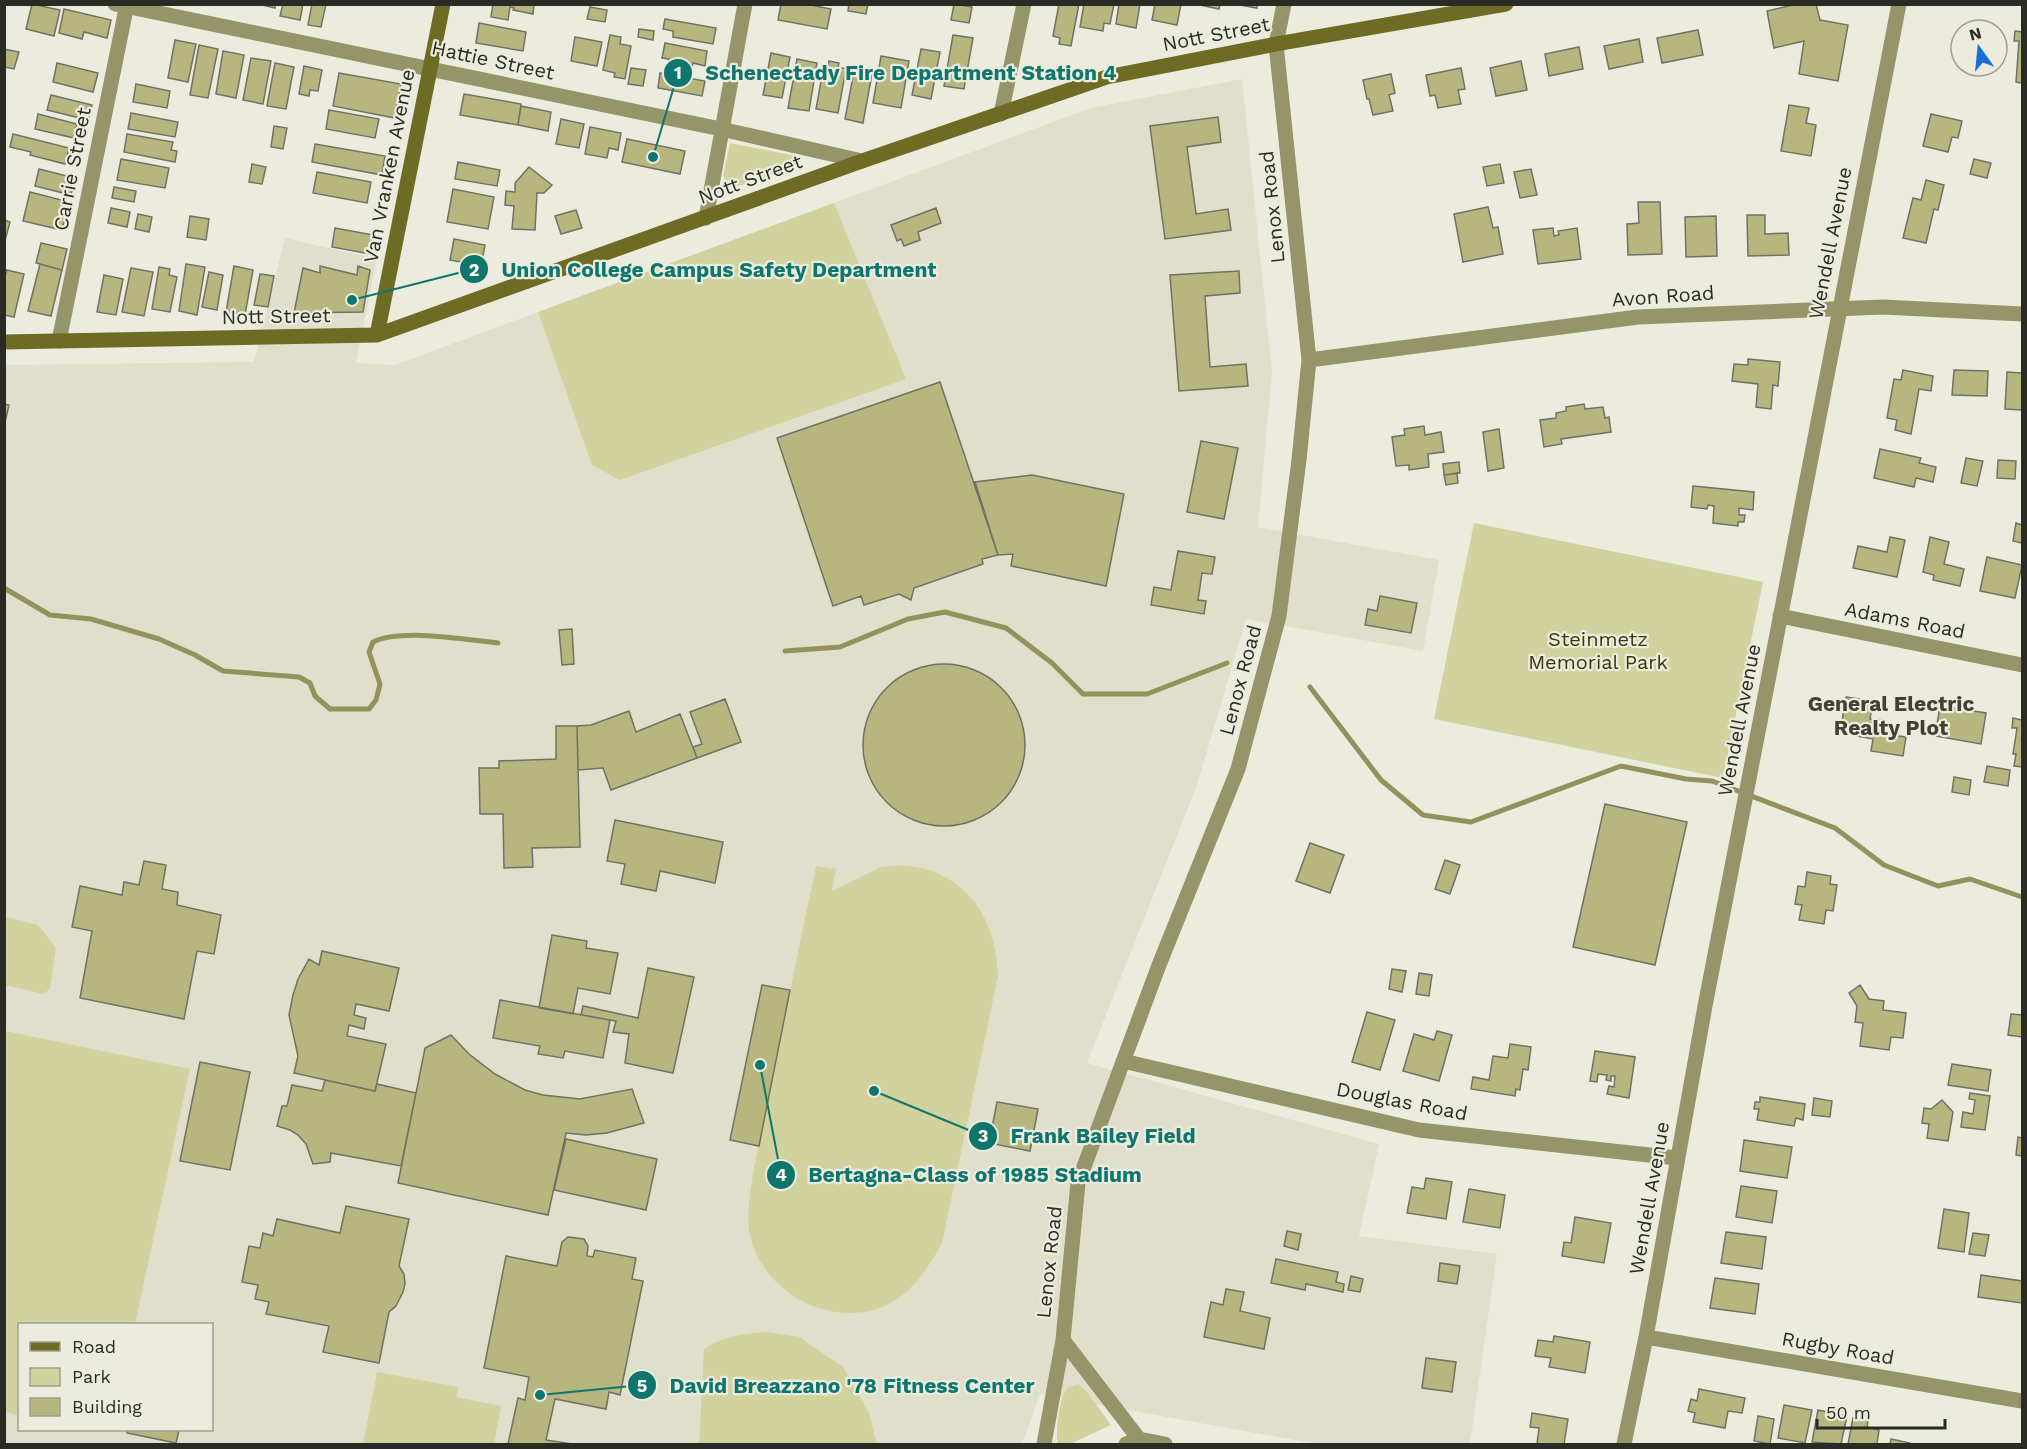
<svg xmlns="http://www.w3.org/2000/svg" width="2027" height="1449" viewBox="0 0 2027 1449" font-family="'Work Sans',sans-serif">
	<rect width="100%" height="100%" fill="#ececde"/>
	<path fill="#dfdfcb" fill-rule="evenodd" d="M1242,79l30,293 -14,155 181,33 -16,91 -177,-32 -49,166 -110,278 292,81 -20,92 138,18 -27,190h-153l-277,-50 -18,50h-1017l-1,-1079 250,-3 31,-124 92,21 -21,104 39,2 696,-257zM20,1324h192v106h-192z"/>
	<path fill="#d2d29f" d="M730,143l66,13 5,5 -3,4 -62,22 -6,-1 -7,-10z
		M834,203l72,176 -286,101 -28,-15 -54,-153z
		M1474,523l289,59 -40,196 -289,-59z
		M898,865c65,3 98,49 100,111l-56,267c-20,37 -45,70 -92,70 -46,0 -88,-31 -100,-77 -7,-28 10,-95 16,-125 16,-82 33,-164 50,-245l20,3 -4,22 49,-24z
		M5,917l33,8 18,23 -6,41 -7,5 -38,-9z
		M5,1031l185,38 -55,255h-115l-1,91 -15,-3z
		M768,1332l31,5 44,30 26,46 8,31h-178l5,-95c19,-13 42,-16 64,-17z
		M377,1372l81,15 -2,10 45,9 -7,38h-131z
		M1078,1384l10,9 23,32 -41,19h-12c-3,-10 1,-49 10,-56 3,-2 7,-2 10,-4z"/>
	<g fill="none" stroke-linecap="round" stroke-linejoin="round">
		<path stroke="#93925c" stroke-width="5" d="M4,588l46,27 41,4 68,20 36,16 28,16 76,6 11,6 5,13 15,13h39l7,-9 4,-16 -11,-32 4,-10c29,-14 93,-2 125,1
			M785,651l55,-4 68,-28 37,-7 61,16 46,35 31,31h64l80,-31
			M1310,687l71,93 42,35 48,7 150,-56 65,13 26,2 123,47 49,37 54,21 32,-7 52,18"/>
	</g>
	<path fill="#b7b67f" stroke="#717165" stroke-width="1.5" d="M32,4l28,6 -6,26 -28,-7z
		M258,4h17v4z
		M283,4h20l-3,16 -20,-4z
		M312,4h14l-5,23 -13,-2z
		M493,4h41l-1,10 -20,-4 1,-2 -4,-1 -2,13 -17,-3z
		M781,4h25l25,5 -4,20 -49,-9z
		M849,4h19l-2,10 -18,-3z
		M954,4l18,3 -3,16 -18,-3z
		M1059,4h20l-8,42 -12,-2 1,-6 -7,-2z
		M1084,4h30l-4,20 -6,-1 -1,8 -23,-4z
		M1119,4h21l-4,24 -20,-4z
		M1155,4h26l-4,21 -25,-5z
		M1195,4h25l-1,5z
		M1234,4h23v4z
		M1797,4h19l4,16 28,5 -10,56 -39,-7 5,-33 -30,7 -7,-37z
		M590,7l17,3 -2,12 -18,-3z
		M64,9l47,11 -4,18 -23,-6 -2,7 -23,-6z
		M665,19l51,9 -3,16 -40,-7v-6l-10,-2z
		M479,23l47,9 -3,19 -47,-8z
		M639,29l15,2 -1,9 -15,-3z
		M1698,30l5,25 -41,8 -5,-25z
		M2015,31l7,1v51l-6,-1 3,-41h-5z
		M610,35l11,2 -1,7 11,2 -6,33 -11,-2 1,-4 -12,-3z
		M953,35l20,3 -9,51 -20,-3z
		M575,37l27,5 -5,24 -26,-5z
		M1639,39l4,23 -34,7 -5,-23z
		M175,40l21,4 -8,38 -20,-4z
		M665,43l42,8 -2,15 -12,-3 -2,7 -23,-4 1,-7 -7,-1z
		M199,45l19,4 -10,49 -18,-3z
		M1579,47l4,22 -34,7 -4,-22z
		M4,49l15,3 -5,17 -10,-2z
		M921,49l19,3 -9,47 -19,-4z
		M223,51l21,4 -8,43 -20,-4z
		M771,53l19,4 -8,41 -19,-3z
		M881,56l28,5 -8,47 -28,-5z
		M251,58l20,3 -8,43 -20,-4z
		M797,59l20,4 -8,48 -21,-3z
		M829,61l10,2 -1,4 8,2 -8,44 -22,-4 8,-44 4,1z
		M1521,61l6,29 -31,6 -6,-28z
		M57,63l41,10 -5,19 -40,-10z
		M275,63l19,4 -8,42 -19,-3z
		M304,66l18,4 -4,21 -8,-1 -1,6 -10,-2z
		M631,68l15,2 -3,16 -15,-2z
		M1461,68l4,21 -7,1 3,14 -23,4 -3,-13 -5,1 -4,-21z
		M854,71l18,3 -9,49 -18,-4z
		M339,73l62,11 -6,34 -62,-12z
		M660,73l45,8 -3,15 -44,-8z
		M1391,74l4,19 -6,2 4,16 -20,4 -4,-16h-2l-4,-19z
		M136,84l34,7 -3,17 -34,-6z
		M464,94l57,10 -3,21 -58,-10z
		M51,95l41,10 -4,15 -41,-10z
		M1789,105l20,3 -3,15 10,2 -5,31 -30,-5z
		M521,106l30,6 -3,19 -30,-6z
		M329,110l50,9 -4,19 -49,-9z
		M131,113l47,9 -3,15 -47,-8z
		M38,114l39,10 -3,14 -39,-9z
		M1931,114l31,7 -4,17 -6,-1 -4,15 -25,-6z
		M1218,117l3,25 -34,5 9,67 32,-5 3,21 -66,9 -15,-113z
		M561,119l23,5 -5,24 -23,-4z
		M274,126l13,2 -4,21 -12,-2z
		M590,127l31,6 -3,17 -9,-2 -2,10 -22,-4z
		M13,134l56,14 -4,16 -35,-9 1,-3 -21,-5z
		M127,134l46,8 -2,8 6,1 -2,11 -51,-10z
		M627,139l58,12 -5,23 -58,-12z
		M315,144l70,12 -3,19 -70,-13z
		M121,159l48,9 -4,20 -48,-8z
		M1974,159l17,4 -4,15 -17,-4z
		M458,162l42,8 -3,16 -42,-7z
		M252,164l14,3 -4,17 -13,-2z
		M1500,164l4,19 -17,3 -4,-19z
		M529,167l23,18 -8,8h-7l-2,37 -23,-1 2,-23 -9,-1 1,-14 9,1v-9z
		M39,169l36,9 -4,17 -36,-9z
		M1531,169l6,26 -17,3 -6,-26z
		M317,172l54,10 -4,21 -54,-10z
		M1926,180l18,5 -6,25 -4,-1 -8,34 -23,-5 10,-40 8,2z
		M114,187l22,4 -2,11 -22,-4z
		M453,189l41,8 -6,32 -41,-7z
		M30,192l39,10 -7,28 -39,-9z
		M1638,202h22l2,52 -34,1 -1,-31 12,-1z
		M1488,207l5,21 5,-1 5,27 -40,8 -9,-48z
		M111,208l19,4 -3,15 -19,-4z
		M936,208l5,15 -23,9 2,8 -16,6 -3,-7 -4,2 -6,-16z
		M576,210l6,18 -21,6 -6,-18z
		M138,214l14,3 -3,15 -14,-3z
		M1747,215h18v19l23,-1 1,22 -41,1z
		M190,216l19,3 -3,21 -19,-3z
		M1716,216l1,40 -31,1 -1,-40z
		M4,220l6,2 -6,22z
		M335,228l44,8 -4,19 -43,-8z
		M1553,228l1,8 5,-1 -1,-4 19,-3 4,31 -43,5 -5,-34z
		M454,239l31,6 -4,21 -31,-6z
		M41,243l26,6 -5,21 -26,-7z
		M40,264l22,6 -11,46 -23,-5z
		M186,264l19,3 -8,48 -18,-4z
		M234,266l19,4 -8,45 -19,-3z
		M320,266l37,9 1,-9 12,4 -7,42 -69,1 9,-45 17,5z
		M159,267l11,2 -1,6 8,2 -7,35 -18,-3z
		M131,268l22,4 -9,44 -22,-4z
		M7,270l17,4 -10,43 -10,-2v-36z
		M1239,271l1,22 -35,3 5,71 36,-3 2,22 -69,5 -9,-116z
		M209,272l14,3 -6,35 -15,-3z
		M260,274l14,2 -6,31 -14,-2z
		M104,275l19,4 -7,36 -19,-3z
		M1748,359l32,3 -2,24 -5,-1 -2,24 -15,-2 2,-23 -26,-3 2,-17 14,1z
		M1903,370l30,6 -2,15 -12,-2 -8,45 -16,-4 2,-10 -10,-2 7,-39 7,1z
		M1954,370l34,1 -1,25 -35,-1z
		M2007,372l15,1v37l-17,-1z
		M940,382l58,173 -16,4 1,5 -69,24 -3,12 -12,-6 -35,11 -3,-9 -28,10 -56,-168z
		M4,404l5,1 -5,22z
		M1584,404l1,5 18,-2 2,11 4,-1 2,15 -50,7 1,5 -18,3 -4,-27 16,-2v-5l10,-2v-4z
		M1424,426l1,9 16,-3 3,20 -16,2 1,13 -20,3v-5l-13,1 -4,-29 13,-2 -1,-6z
		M1499,429l5,39 -16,3 -5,-39z
		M1201,441l37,7 -14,71 -37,-7z
		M1880,449l41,9 -2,5 17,4 -3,15 -17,-4 -2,9 -40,-9z
		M1966,458l17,3 -6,25 -16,-3z
		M1998,460l18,1 -1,18 -18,-1z
		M1459,462l1,11 -16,2 -1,-11z
		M1457,473l1,10 -12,2 -2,-10z
		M1032,475l92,19 -18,92 -95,-20 2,-12 -15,1 -23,-73z
		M1693,486l61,6 -1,18 -14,-2v7h6l-1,7h-6v4l-25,-3 1,-17 -6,-1 -1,4 -16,-2z
		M2016,523l6,2v18l-9,-2z
		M1890,537l15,3 -8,37 -44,-9 5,-22 29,6z
		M1930,537l19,5 -5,22 20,5 -4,17 -27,-6 1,-5 -11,-3z
		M1178,551l37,6 -3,17 -10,-1 -4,27 8,1 -2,13 -53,-9 3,-18 17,3z
		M1987,557l35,8 -7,33 -35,-7z
		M1380,596l37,7 -6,30 -46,-8 3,-16 9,2z
		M572,629l2,35 -12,1 -3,-35z
		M863 745a81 81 0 1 1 162 0a81 81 0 1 1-162 0Z
		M1846,697l27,4 -3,18 15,2 -2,13 23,3 -3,19 -32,-5 2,-12 -33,-6z
		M725,699l16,43 -44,16 -4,-11 9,-3 -12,-32z
		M1940,706l46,7 -5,31 -46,-8z
		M629,711l7,21 44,-18 17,44 -86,32 -8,-22 -25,2 -1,-44 14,-1z
		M2013,718l9,2v47l-8,-1 2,-12h-3l4,-26h-5z
		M556,726h21l3,121 -48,1 1,19 -29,1 -1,-54h-23l-1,-46h20v-7l57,-2z
		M1987,766l23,4 -2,16 -24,-4z
		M1954,777l17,3 -2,15 -17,-3z
		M1605,804l82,18 -32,143 -82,-18z
		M615,820l108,22 -8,41 -55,-12 -4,20 -35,-7 4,-20 -18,-3z
		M1310,843l34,12 -14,38 -34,-12z
		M1445,860l15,5 -10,29 -15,-5z
		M144,861l22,4 -4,24 16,3 -1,13 44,10 -7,39 -17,-3 -13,68 -104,-21 12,-67 -20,-4 8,-41 42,9 2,-13 15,3z
		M1807,872l24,4 -1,8 7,1 -4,26 -7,-1 -2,14 -25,-4 3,-15 -7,-1 3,-18 7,1z
		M552,935l35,6 -1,7 32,5 -8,41 -32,-6 -5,26 -34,-6z
		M322,951l77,17 -10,43 -33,-7 -2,11 12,3 -2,11 -15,-4 -2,11 39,8 -11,47 -81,-18 4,-17 -9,-41 4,-20 5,-16 11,-20 10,6z
		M648,968l46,9 -21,96 -48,-10 4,-29 -16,-2 3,-11 -35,-6 2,-9 55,12z
		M1392,969l14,2 -4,21 -13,-3z
		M1419,973l13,2 -3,21 -13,-2z
		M762,985l28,5 -31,156 -29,-6z
		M1860,985l9,14 15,2 -1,9 23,3 -3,25 -12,-1 -2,13 -29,-4 3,-23 -8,-1 2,-16 -8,-13z
		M500,1000l110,20 -7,38 -38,-7 -2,7 -25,-4 2,-8 -47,-8z
		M1367,1012l28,8 -15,50 -28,-8z
		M2011,1014l11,1v22l-14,-2z
		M1437,1031l15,4 -13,46 -36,-10 11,-37 20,6z
		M451,1035l18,19 26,20 30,16 18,5 37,4 52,-10 12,34 -37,10 -21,2 -20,-2 -18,82 -150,-32 27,-135z
		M1510,1044l21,3 -3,23 -5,-1 -3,21 -4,-1 -1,7 -44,-7 2,-12 16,3 4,-24 15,2z
		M1595,1051l40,6 -6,41 -22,-4 2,-8 5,1 1,-11h-4v5l-5,-1 1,-5 -9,-1 -1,8 -7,-1z
		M200,1062l50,10 -20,98 -50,-9z
		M1952,1064l39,6 -3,21 -40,-6z
		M325,1080l50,11 2,-7 39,9 -15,73 -70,-13 -1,9 -17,2 -7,-20 -8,-9 -8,-5 -13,-4 5,-20h5l5,-21 30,6z
		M1970,1093l20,3 -5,34 -24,-3 2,-15 10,2 2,-14 -6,-1z
		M1760,1097l45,7 -2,16 -7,-2 -2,8 -37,-6 2,-11h-5l1,-7h5z
		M1814,1098l18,3 -2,16 -18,-2z
		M1942,1100l11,12 -5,29 -21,-3 2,-14 -7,-1 2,-15 7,1z
		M997,1102l41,7 -8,42 -41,-8z
		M2018,1137l4,1v18l-6,-1z
		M566,1139l91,20 -11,51 -92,-20z
		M1744,1140l48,7 -5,31 -47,-7z
		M1426,1178l26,4 -6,37 -39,-6 5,-26 12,2z
		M1741,1186l36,5 -5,32 -36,-6z
		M1469,1189l36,6 -5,33 -37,-6z
		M346,1206l63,13 -10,47 5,8 1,10 -2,8 -7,14 -7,6 -10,51 -56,-11 6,-26 -63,-12 3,-12 -14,-3 3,-14 -16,-3 7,-36 11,2 3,-15 10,3 4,-17 63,14z
		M1944,1209l25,4 -5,39 -26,-4z
		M1575,1217l36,6 -7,40 -42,-7 2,-14 7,1z
		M1287,1231l14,3 -3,16 -14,-4z
		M1726,1232l40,5 -4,32 -41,-6z
		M1973,1233l16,2 -4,21 -16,-2z
		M568,1237l16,2 4,7 -1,10 6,1 2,-7 41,8 -4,21 11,2 -23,114 -11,-3 -3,17 -51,-10 -9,41 26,4h-64l10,-46 7,2 4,-23 -45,-9 22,-112 51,10 5,-24z
		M1276,1259l62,13 -2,10 8,2 -1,8 -37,-8 -1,6 -34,-7z
		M1440,1263l20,3 -3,18 -19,-3z
		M1981,1275l41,6v22l-44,-6z
		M1351,1276l12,3 -3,13 -12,-2z
		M1715,1278l44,6 -4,30 -45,-6z
		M1226,1289l18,3 -4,19 30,7 -6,31 -60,-12 7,-35 12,3z
		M1554,1336l36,6 -5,31 -36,-6 2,-9 -16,-2 3,-16 15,2z
		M1426,1358l30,4 -4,30 -30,-4z
		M1699,1389l46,9 -3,15 -14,-2 -3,17 -32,-6 2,-9 -7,-2 3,-12 6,2z
		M1784,1405l28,5 -7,33 -27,-5z
		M1818,1410l29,6 -6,28 -29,-2z
		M1532,1413l36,6 -4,25h-27l2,-16 -9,-1z
		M1758,1416l16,3 -4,25 -16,-3z
		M1853,1418l15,3 -1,6 12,3 -2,14h-29z
		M128,1430h51l-3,13 -49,-10z
		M1891,1439l19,4v1h-20z"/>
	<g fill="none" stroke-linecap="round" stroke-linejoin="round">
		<path stroke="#959569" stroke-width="15" d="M115,4l606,125 141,32
			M1001,114l23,-110
			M706,218l39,-214
			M59,341l68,-337
			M1309,360l329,-43 245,-10 139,7
			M1780,616l242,49
			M1123,1061l296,69 258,28
			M1646,1337l376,64
			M1063,1340l76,99
			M1044,1444l19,-104 15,-157 81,-218 79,-196 41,-153 20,-156 10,-100 -33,-316 8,-40
			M1126,1444l13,-5 26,5
			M1624,1444l22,-107 59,-331 194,-1002"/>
		<path stroke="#6e6b25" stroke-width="15" d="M377,335l66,-331
			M4,342l373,-7 485,-174 245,-84 169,-33 230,-40"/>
	</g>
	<g text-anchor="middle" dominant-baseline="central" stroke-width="4.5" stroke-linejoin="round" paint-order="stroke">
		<g font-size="20" fill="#2b2b26" stroke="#ececde">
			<text transform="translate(1216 34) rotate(-11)">Nott Street</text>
			<text transform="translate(493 60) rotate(12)">Hattie Street</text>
			<text transform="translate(389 166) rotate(-79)">Van Vranken Avenue</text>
			<text transform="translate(72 169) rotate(-79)">Carrie Street</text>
			<text transform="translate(750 179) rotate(-20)">Nott Street</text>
			<text transform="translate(1272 207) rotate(-96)">Lenox Road</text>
			<text transform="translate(1830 243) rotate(-79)">Wendell Avenue</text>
			<text transform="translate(1663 296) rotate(-4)">Avon Road</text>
			<text transform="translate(276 316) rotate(-1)">Nott Street</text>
			<text transform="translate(1905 620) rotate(11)">Adams Road</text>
			<text transform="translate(1240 680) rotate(-75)">Lenox Road</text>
			<text transform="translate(1739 720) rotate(-79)">Wendell Avenue</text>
			<text transform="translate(1402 1101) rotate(11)">Douglas Road</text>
			<text transform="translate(1649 1198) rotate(-80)">Wendell Avenue</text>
			<text transform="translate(1049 1262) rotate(-84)">Lenox Road</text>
			<text transform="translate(1838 1348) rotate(10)">Rugby Road</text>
		</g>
		<g font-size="20" fill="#39370a" stroke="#ececde">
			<text x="1598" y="639">Steinmetz<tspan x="1598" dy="23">Memorial Park</tspan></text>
		</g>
		<g font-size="21" font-weight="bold" fill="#404035" stroke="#ececde">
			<text x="1891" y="703">General Electric<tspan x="1891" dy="24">Realty Plot</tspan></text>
		</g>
	</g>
	<path fill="none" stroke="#0f766e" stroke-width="2" d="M653 157L678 73M352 300L474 269M874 1091L983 1136M760 1065L781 1175M540 1395L642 1385"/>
	<g fill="#0f766e" stroke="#ececde" stroke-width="2">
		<circle cx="653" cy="157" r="6"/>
		<circle cx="352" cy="300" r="6"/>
		<circle cx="874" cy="1091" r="6"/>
		<circle cx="760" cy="1065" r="6"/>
		<circle cx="540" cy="1395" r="6"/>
		<circle cx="678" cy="73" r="15"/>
		<circle cx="474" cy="269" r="15"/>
		<circle cx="983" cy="1136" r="15"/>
		<circle cx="781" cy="1175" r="15"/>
		<circle cx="642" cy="1385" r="15"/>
	</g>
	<g font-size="18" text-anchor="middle" font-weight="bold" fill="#fff">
		<text x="678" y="79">1</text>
		<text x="474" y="276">2</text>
		<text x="983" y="1142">3</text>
		<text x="781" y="1181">4</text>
		<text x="642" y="1392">5</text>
	</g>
	<g font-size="21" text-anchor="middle" font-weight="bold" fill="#0f766e" stroke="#ececde" stroke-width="4.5" stroke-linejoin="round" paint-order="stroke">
		<text x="911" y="80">Schenectady Fire Department Station 4</text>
		<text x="719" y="277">Union College Campus Safety Department</text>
		<text x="1103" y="1143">Frank Bailey Field</text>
		<text x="975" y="1182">Bertagna-Class of 1985 Stadium</text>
		<text x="852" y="1393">David Breazzano '78 Fitness Center</text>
	</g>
	<rect width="2027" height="1449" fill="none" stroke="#2b2b26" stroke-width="12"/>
	<rect x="18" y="1323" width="195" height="108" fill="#ececde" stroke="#9f9f94" stroke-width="1.5"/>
	<rect x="30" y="1342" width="30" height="9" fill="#6e6b25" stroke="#9f9f94" stroke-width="1.5"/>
	<text x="72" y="1353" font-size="18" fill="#2b2b26">Road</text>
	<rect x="30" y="1368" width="30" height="18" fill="#d2d29f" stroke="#9f9f94" stroke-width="1.5"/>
	<text x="72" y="1383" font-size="18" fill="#2b2b26">Park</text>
	<rect x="30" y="1398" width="30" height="18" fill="#b7b67f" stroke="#9f9f94" stroke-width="1.5"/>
	<text x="72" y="1413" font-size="18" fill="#2b2b26">Building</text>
	<g transform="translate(1979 48) rotate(345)"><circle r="28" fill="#ececde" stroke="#9f9f94" stroke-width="1.5"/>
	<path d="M0-4.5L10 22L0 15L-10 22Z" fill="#1a6ed8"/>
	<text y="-9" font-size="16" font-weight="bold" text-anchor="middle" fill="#2b2b26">N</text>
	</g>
	<path d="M1817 1419v9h128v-9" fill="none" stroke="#2b2b26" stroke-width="3"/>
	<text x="1826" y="1419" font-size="18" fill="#2b2b26" stroke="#ececde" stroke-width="4.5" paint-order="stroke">50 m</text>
</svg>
